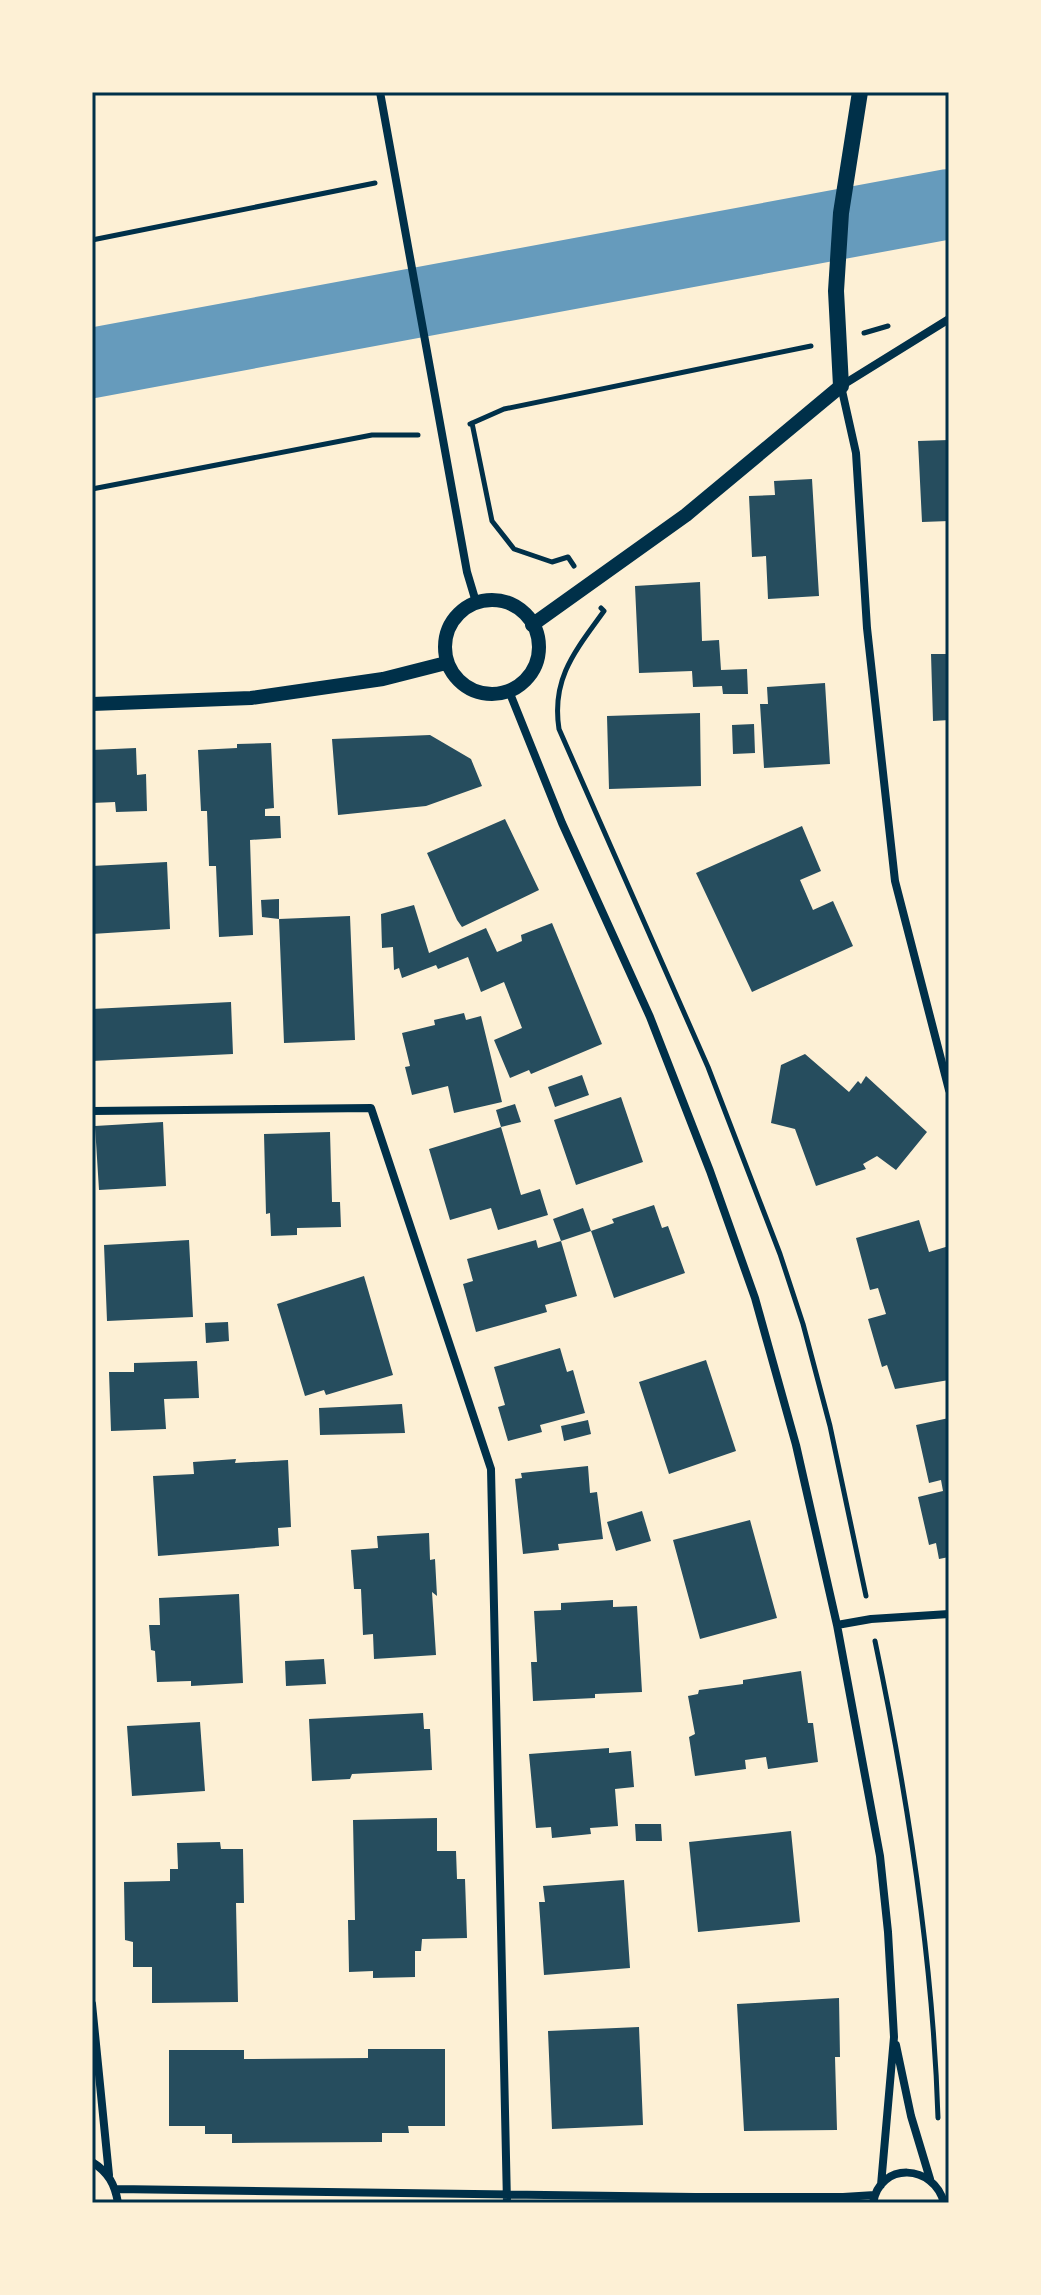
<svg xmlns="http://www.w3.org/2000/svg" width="1041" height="2295" viewBox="0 0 1041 2295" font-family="Barlow,sans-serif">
	<rect width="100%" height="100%" fill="#fdf0d5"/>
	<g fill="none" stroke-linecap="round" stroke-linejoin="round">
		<path stroke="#669bbc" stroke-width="70" d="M92,363l857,-159"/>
	</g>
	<path fill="#264d5e" d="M949,440v81l-27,1 -4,-81z
		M812,479l7,117 -51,3 -2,-43 -14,1 -3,-61 26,-1 -1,-14z
		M700,582l2,59 17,-1 2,30 26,-1 1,25h-25l-1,-8 -29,1 -1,-16 -53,2 -4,-87z
		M931,654h18v66l-16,1z
		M825,683l5,81 -66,4 -4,-64h8l-1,-17z
		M700,713l1,73 -92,3 -2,-73z
		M754,724l1,29 -22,1 -1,-29z
		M430,735l41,24 11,27 -56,20 -88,9 -6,-76z
		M271,743l3,65 -9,1v7h15l1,22 -31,2 3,95 -34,2 -3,-71h-7l-2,-55h-6l-3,-61 39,-2v-4z
		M136,748l1,27 9,-1 1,37 -31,1 -1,-10 -23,1v-53z
		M505,819l34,71 -77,37 -5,-7 -30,-67z
		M802,826l19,45 -21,9 13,30 20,-9 20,45 -101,46 -56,-119z
		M167,862l3,67 -78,5v-68z
		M279,899v20l-17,-2 -1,-17z
		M414,905l15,48 57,-25 11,24 25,-11 -1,-6 31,-12 50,121 -71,30 -2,-4 -19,8 -16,-38 28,-12 -18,-46 -23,10 -13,-35 -30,12 -2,-4 -34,13 -3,-10 -5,2 -1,-23 -11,1 -1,-34z
		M350,916l5,124 -71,3 -5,-124z
		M231,1002l2,52 -141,7v-52z
		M464,1013l2,7 15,-4 21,86 -48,11 -6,-27 -36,9 -7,-28 5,-1 -8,-33 33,-8 -1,-5z
		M805,1054l44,38 9,-11 3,3 5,-8 61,56 -31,38 -19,-14 -14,8 3,5 -50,17 -21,-57 -24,-6 10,-58z
		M582,1075l7,20 -34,12 -7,-20z
		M621,1097l22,65 -67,23 -22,-65z
		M515,1104l6,18 -20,5 -5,-17z
		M163,1122l3,64 -67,4 -4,-64z
		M501,1127l20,68 19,-6 8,26 -50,15 -7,-22 -41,12 -21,-71z
		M330,1132l2,70h8l1,25 -44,1v7l-26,1 -1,-23 -4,1 -2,-80z
		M654,1205l8,23 6,-2 17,47 -71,25 -23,-67 23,-8 -2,-4z
		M583,1208l8,23 -30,10 -8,-22z
		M919,1220l10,32 20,-6v134l-54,9 -8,-24 -5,2 -14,-48 18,-5 -8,-26 -8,2 -14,-52z
		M189,1240l4,77 -86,4 -3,-76z
		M536,1240l2,8 23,-7 16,55 -32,9 2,7 -71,20 -13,-48 10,-3 -6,-22z
		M364,1276l29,99 -67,20 -2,-5 -19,6 -28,-92z
		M228,1322l1,19 -23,2 -1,-20z
		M560,1348l7,24 6,-2 12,43 -45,12 2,7 -34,9 -10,-34 7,-2 -11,-38z
		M706,1360l30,91 -67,23 -30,-92z
		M197,1361l2,37 -35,1 2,30 -55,2 -2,-59h25v-9z
		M402,1404l3,29 -85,2 -1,-27z
		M949,1418v139l-10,2 -3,-16 -7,2 -11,-48 25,-6 -2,-11 -12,3 -13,-58z
		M588,1420l3,14 -27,7 -3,-15z
		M236,1459l-1,4 53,-3 3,67 -13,1 1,18 -121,10 -5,-80 41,-2 -1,-12z
		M588,1466l2,27 7,-1 6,47 -45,5 1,6 -36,4 -8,-75 7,-1 -1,-5z
		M642,1511l9,30 -35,10 -9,-29z
		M750,1520l27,98 -77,21 -27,-99z
		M429,1533l1,27 5,-1 2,37 -5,-4 4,63 -62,4 -1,-25 -10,1 -2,-46h-7l-3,-39 27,-2 -1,-12z
		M239,1594l4,89 -52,3v-5l-34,1 -2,-31 -4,-1 -2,-25h11l-1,-27z
		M613,1600v7l24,-1 5,86 -47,2v4l-62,3 -2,-39h6l-3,-51 27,-1v-7z
		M324,1659l2,25 -40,2 -1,-25z
		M801,1671l7,52h5l5,39 -50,7 -2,-12 -21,3 1,9 -51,7 -6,-39 6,-3 -7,-38 10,-2 1,-4 44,-6v-4z
		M423,1713l1,16h6l2,41 -80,4 -2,5 -38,2 -3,-62z
		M200,1722l5,69 -73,5 -5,-70z
		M609,1748v5l22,-2 3,36 -19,2 3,37 -28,2 1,6 -39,4 -1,-11 -15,1 -7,-74z
		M437,1818v33h19l1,28h8l2,59 -45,1 -1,12h-6v26l-42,1v-7l-24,1 -1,-52h7l-2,-100z
		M635,1824h26l1,17h-26z
		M791,1831l9,91 -102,10 -9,-90z
		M220,1842l1,7h22l1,54h-8l2,99 -86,1v-36h-19v-25l-8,-2 -1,-58 46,-1v-12h8l-1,-26z
		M624,1880l6,88 -86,7 -5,-73h6l-2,-16z
		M839,1998l1,59h-5l2,73 -93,1 -7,-127z
		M639,2027l4,98 -91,4 -4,-98z
		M368,2049h77v77h-37l1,7h-27v9l-150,1v-9h-27v-8h-36v-76h75v9l124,-1z"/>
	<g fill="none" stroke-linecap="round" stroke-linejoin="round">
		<path stroke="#003049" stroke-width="5" d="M92,240l283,-57
			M864,333l24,-7
			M472,423l20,98 22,28 38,13 16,-5 6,9
			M470,424l34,-15 307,-63
			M92,489l280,-54h46
			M601,608l3,3c-28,39 -53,67 -45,118l149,338 72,187 23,70 27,102 36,170
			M875,1641c33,157 58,318 63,477"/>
		<path stroke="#003049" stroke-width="8" d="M380,92l87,480 9,30
			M949,319l-108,67 15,67 11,175 28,253 54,209
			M509,691l53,132 88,194 60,154 45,127 41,147 41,180 43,231 8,76 6,105 -13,148
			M92,1111l279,-3 120,361 16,734
			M837,1625l34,-6 78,-5
			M92,2004l17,171
			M896,2045l15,71 19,63
			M92,2162c16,10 23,22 26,41
			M116,2189l579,8h148l32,-2
			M873,2203c7,-42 61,-39 71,0"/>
		<path stroke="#003049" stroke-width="14" d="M445 647a47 47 0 1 1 94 0a47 47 0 1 1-94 0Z
			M532,625l154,-110 155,-129
			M92,704l159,-6 132,-19 63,-16"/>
		<path stroke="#003049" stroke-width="16" d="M841,386l-5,-95 5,-78 19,-121"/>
	</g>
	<rect width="1041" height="2295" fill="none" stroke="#fdf0d5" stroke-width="188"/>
	<rect x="94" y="94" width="853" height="2107" fill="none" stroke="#003049" stroke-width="3"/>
</svg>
